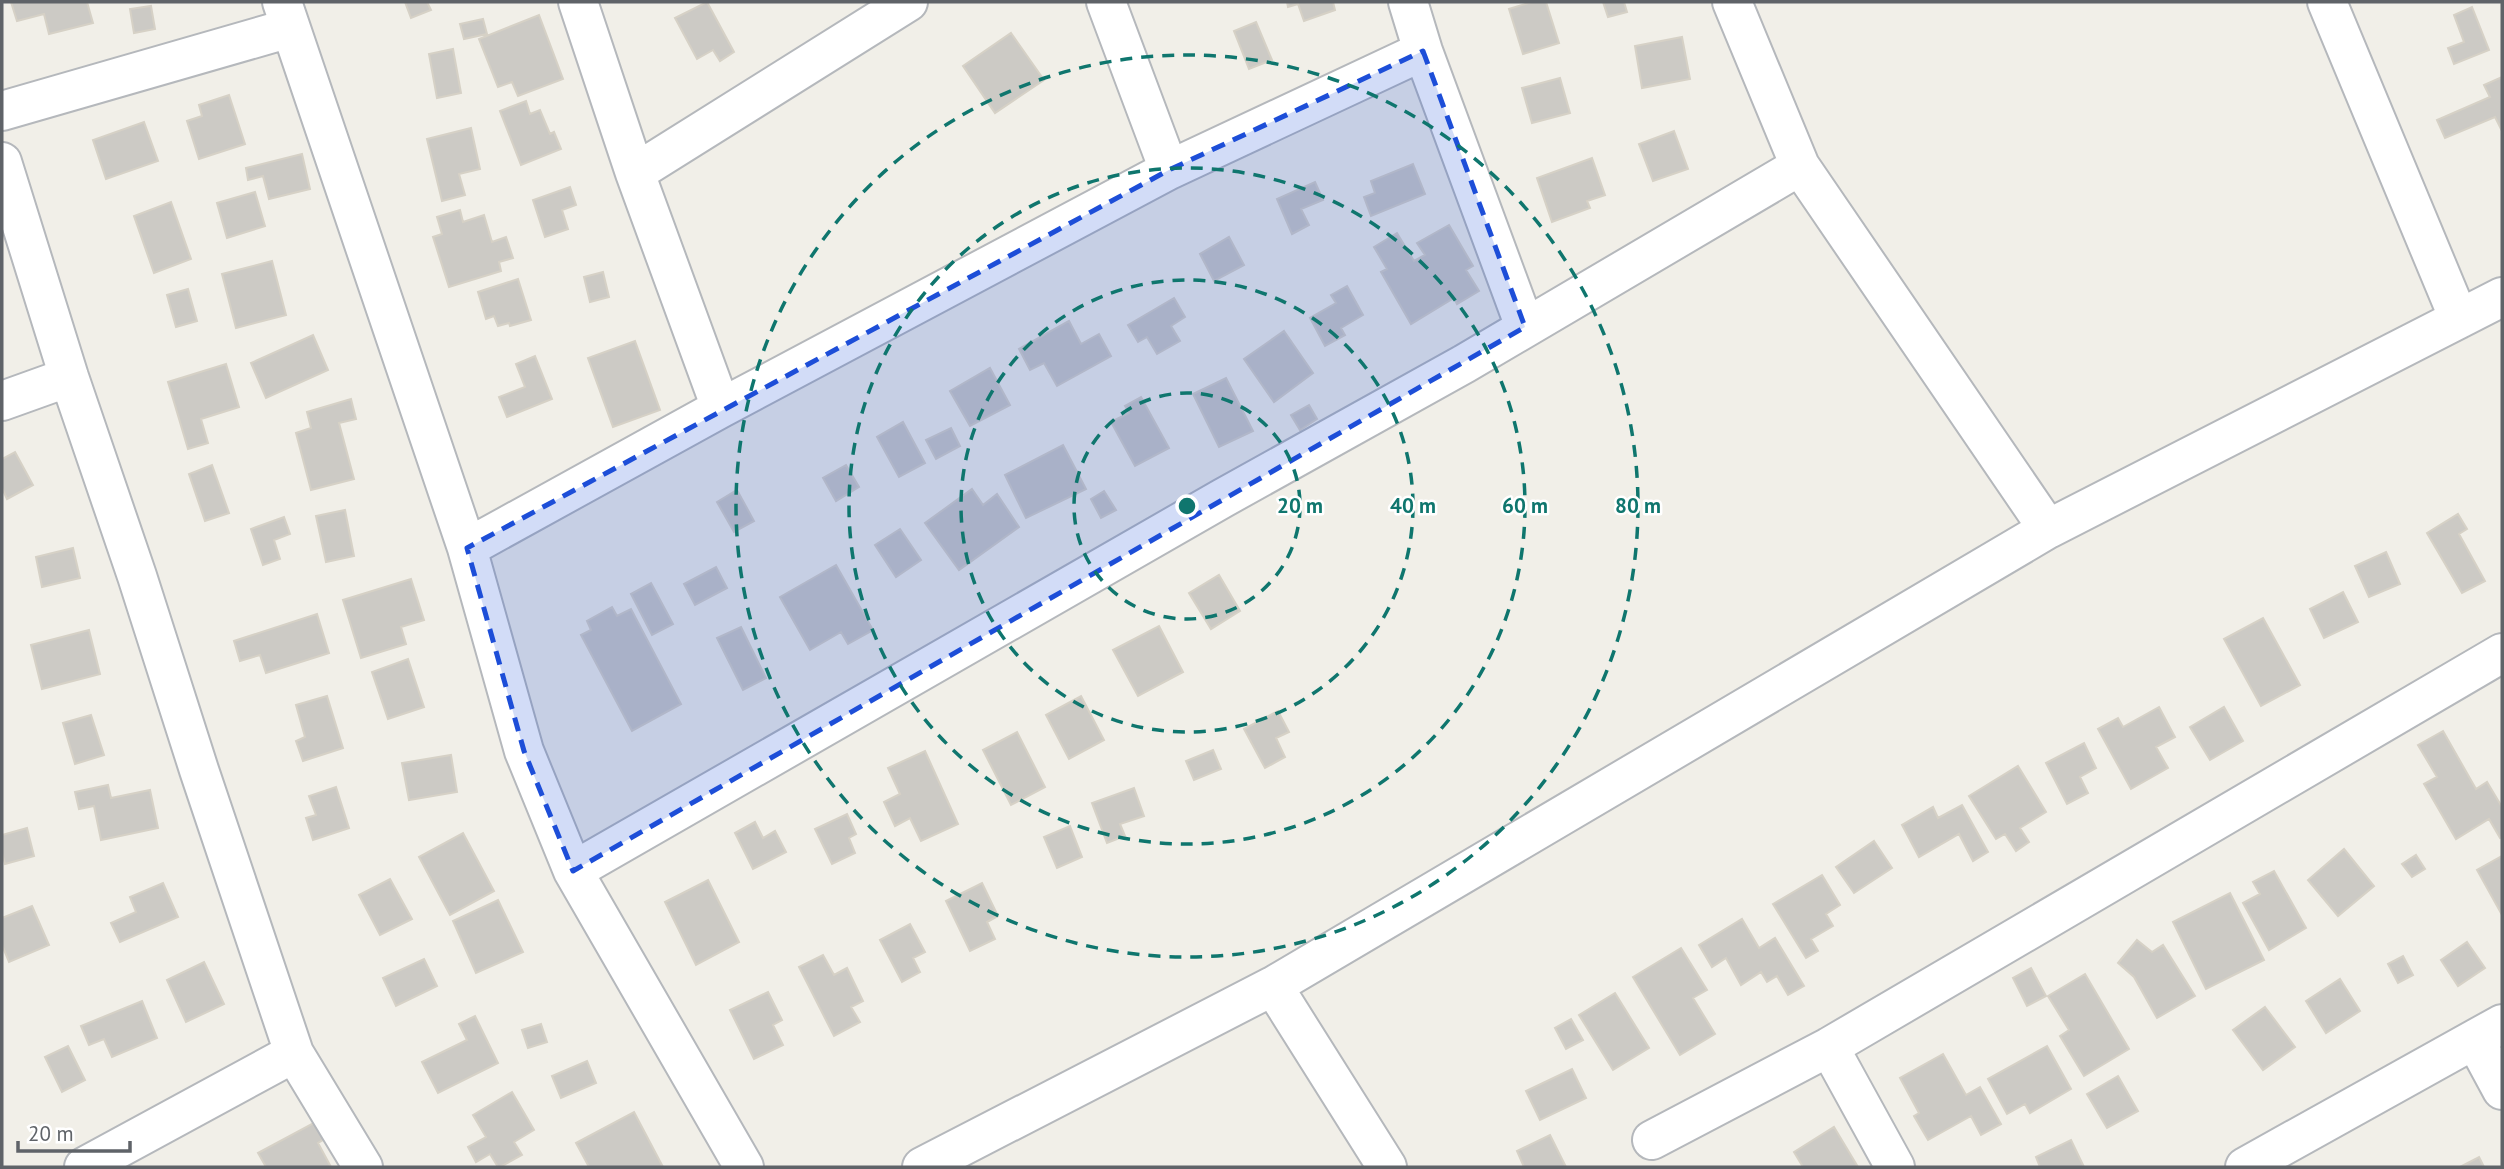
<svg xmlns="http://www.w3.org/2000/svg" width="2504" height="1169" viewBox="0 0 2504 1169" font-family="'PT Sans',sans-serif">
	<rect width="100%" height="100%" fill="#f1efe8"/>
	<path fill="#cccac5" stroke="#d6d1c6" stroke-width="2" d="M11,2h76l6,21 -44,11 -5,-20 -27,7z
		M405,2h22l4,8 -20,8z
		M707,2l27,50 -14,9 -7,-11 -16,9 -22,-41z
		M1287,2h46l2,8 -31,11 -6,-17 -10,3z
		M1532,2h14l13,41 -36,11 -14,-45z
		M1603,2h21l3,10 -19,5z
		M151,6l4,23 -21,4 -4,-24z
		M2472,7l17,43 -35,14 -6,-16 16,-6 -10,-27z
		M539,15l24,64 -45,17 -6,-14 -14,5 -19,-48z
		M483,19l4,15 -23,5 -4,-15z
		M1256,22l16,38 -23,9 -15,-38z
		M1011,33l33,47 -49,33 -32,-47z
		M1682,37l8,42 -48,9 -7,-42z
		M453,49l8,44 -24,5 -8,-44z
		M2502,77v54l-7,-14 -50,21 -8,-18 53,-23 -6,-12z
		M1560,78l10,35 -38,10 -10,-35z
		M229,95l16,49 -46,15 -12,-38 15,-5 -3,-11z
		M526,101l4,13 10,-4 10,24 4,-2 7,17 -40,16 -21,-54z
		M144,122l14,39 -52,18 -13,-39z
		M471,128l9,41 -21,5 6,21 -23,6 -15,-62z
		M1674,131l14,38 -35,12 -14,-37z
		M302,154l8,35 -41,10 -6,-23 -15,4 -2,-12z
		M1592,158l13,37 -18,6 3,7 -38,14 -15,-44z
		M1413,164l12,30 -54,22 -7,-19 11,-4 -4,-12z
		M1315,182l8,18 -22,9 8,16 -17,9 -15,-35z
		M570,187l6,18 -14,5 6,19 -23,8 -12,-37z
		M255,192l10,34 -38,12 -10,-35z
		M171,202l20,57 -37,14 -20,-57z
		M460,210l3,12 21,-7 8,27 14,-5 7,21 -14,4 2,9 -52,16 -16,-50 9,-3 -5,-17z
		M1449,225l24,41 -7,4 13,21 -22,13 -3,-6 -43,26 -30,-52 6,-3 -13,-22 23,-14 17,28 11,-6 -8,-12z
		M1229,237l15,28 -30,16 -14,-27z
		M272,261l14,54 -50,13 -14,-54z
		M603,272l6,25 -19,5 -6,-25z
		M518,279l13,41 -21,6 -1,-3 -11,3 -4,-10 -8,3 -8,-27z
		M1347,286l16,29 -22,13 4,7 -20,11 -15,-28 26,-15 -5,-8z
		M188,289l9,32 -21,6 -9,-32z
		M1174,298l11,19 -14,9 9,15 -23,13 -10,-17 -9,5 -10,-17z
		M1069,321l12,23 18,-10 12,22 -54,30 -13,-23 -14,7 -11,-21z
		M1284,331l29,42 -39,29 -30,-43z
		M313,335l15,35 -62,28 -15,-35z
		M635,341l25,69 -47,17 -25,-69z
		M535,356l17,43 -45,18 -8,-20 26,-10 -9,-23z
		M226,364l13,43 -38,12 7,24 -20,6 -20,-67z
		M990,368l20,37 -40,21 -20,-35z
		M1226,378l27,53 -34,16 -26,-53z
		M1141,397l28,51 -34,18 -24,-44 18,-9 -4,-7z
		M351,399l5,20 -17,4 15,56 -43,11 -15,-57 15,-5 -4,-16z
		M1309,405l8,14 -17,11 -9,-15z
		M903,422l22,41 -26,14 -22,-40z
		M951,428l9,18 -24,13 -10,-19z
		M1063,445l23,44 -60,29 -21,-43z
		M15,452l18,33 -26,14 -5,-11v-29z
		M212,465l17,48 -24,8 -16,-47z
		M846,465l13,22 -23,14 -13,-23z
		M972,489l11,16 14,-11 22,33 -60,43 -34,-47z
		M737,490l17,31 -20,11 -17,-30z
		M1104,491l12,19 -15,8 -10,-19z
		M345,510l9,46 -28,6 -10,-46z
		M2458,514l9,15 -8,5 26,47 -23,12 -35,-60z
		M284,517l6,17 -16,6 6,19 -17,6 -12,-36z
		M900,529l21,31 -25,17 -21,-32z
		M73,548l7,30 -38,9 -6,-30z
		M2386,552l14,32 -31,13 -14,-31z
		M836,565l37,65 -25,14 -7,-12 -31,18 -30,-53z
		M716,567l11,21 -32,17 -11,-21z
		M1219,575l21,36 -29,18 -22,-36z
		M411,579l13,41 -23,7 5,17 -45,14 -18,-58z
		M651,583l22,41 -21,11 -21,-41z
		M2343,592l15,30 -34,16 -14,-29z
		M612,607l5,9 14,-7 50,95 -49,27 -51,-96 10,-5 -4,-9z
		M317,614l12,39 -63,20 -6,-18 -20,6 -6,-20z
		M2263,618l37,67 -39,21 -37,-67z
		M1159,626l24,46 -45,24 -25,-46z
		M741,627l25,51 -23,12 -26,-52z
		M89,630l11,44 -58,15 -11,-44z
		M408,659l16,48 -36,12 -16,-47z
		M327,696l16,52 -40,13 -7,-20 9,-4 -9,-32z
		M1081,696l23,44 -35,19 -23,-44z
		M2159,707l16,30 -19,10 12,21 -37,21 -33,-60 20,-11 5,9z
		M2224,707l19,34 -33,19 -20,-33z
		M1278,711l11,21 -13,6 9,19 -20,11 -21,-39z
		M91,715l13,40 -29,9 -12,-41z
		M2443,731l33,58 11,-7 15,25v30l-2,1 -11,-19 -33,20 -32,-55 13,-7 -19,-32z
		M1017,732l28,55 -34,18 -28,-55z
		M2084,743l12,25 -16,9 8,16 -21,11 -21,-41z
		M1213,750l8,19 -27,11 -8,-19z
		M925,751l33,73 -37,17 -11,-23 -15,8 -11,-24 16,-8 -12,-26z
		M451,755l6,37 -48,8 -7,-37z
		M2018,766l28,46 -26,16 9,14 -13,9 -11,-17 -9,5 -27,-43z
		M108,785l3,13 39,-8 8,38 -57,12 -7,-34 -15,3 -4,-17z
		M336,787l13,41 -36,12 -7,-22 10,-3 -7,-19z
		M1134,788l10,28 -24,8 5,12 -18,7 -15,-40z
		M1962,805l26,47 -15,9 -14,-27 -40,23 -17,-32 31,-18 5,11z
		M847,814l9,20 -7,4 6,15 -23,11 -17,-35z
		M755,822l8,16 12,-7 11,21 -33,17 -18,-36z
		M1070,826l12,31 -25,11 -13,-31z
		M27,828l7,28 -29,8 -3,-11v-18z
		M463,833l31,58 -44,24 -31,-58z
		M1874,841l18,27 -38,25 -18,-26z
		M2344,849l30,37 -36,30 -30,-36z
		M2416,855l9,14 -13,8 -10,-13z
		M2502,856v59l-25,-45z
		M2274,871l32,57 -37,22 -26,-47 17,-9 -7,-12z
		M1822,875l18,30 -14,9 7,12 -22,13 7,12 -12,7 -33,-54z
		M390,879l22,40 -32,16 -21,-40z
		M708,880l31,62 -43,23 -31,-63z
		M163,883l15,34 -58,25 -9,-19 25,-11 -6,-15z
		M982,883l16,33 -11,6 8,17 -25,12 -24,-50z
		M2230,893l34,67 -58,29 -33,-67z
		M498,900l25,52 -47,21 -23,-52z
		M32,906l17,39 -40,17 -7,-17v-27z
		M1742,919l17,29 16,-10 29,48 -16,9 -11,-19 -10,6 -6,-10 -20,13 -15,-27 -14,9 -13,-22z
		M910,924l15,28 -12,6 7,14 -18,10 -22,-42z
		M2137,940l15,12 11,-7 32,51 -38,22 -23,-41 -16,-14z
		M2467,942l18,26 -27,18 -17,-26z
		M1681,948l26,42 -14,8 22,36 -35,21 -47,-78z
		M823,955l11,20 13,-7 16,33 -12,6 9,15 -26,14 -35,-69z
		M2403,956l10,19 -15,8 -10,-19z
		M424,959l13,27 -41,20 -13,-28z
		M204,962l20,42 -38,18 -19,-42z
		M2031,968l15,28 -19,10 -14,-28z
		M2085,974l44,75 -45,27 -24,-40 9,-6 -21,-34z
		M2340,979l20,32 -34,22 -20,-32z
		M768,992l14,28 -9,5 10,20 -29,14 -24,-49z
		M1615,993l34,55 -36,22 -34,-55z
		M142,1001l15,37 -45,19 -8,-18 -15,6 -8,-19z
		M2265,1007l30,40 -32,23 -30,-40z
		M475,1016l23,47 -60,30 -16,-31 45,-22 -8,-16z
		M1571,1019l12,21 -17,9 -11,-21z
		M541,1024l6,18 -19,6 -6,-18z
		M68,1046l17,34 -23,12 -17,-35z
		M2047,1046l24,43 -41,24 -5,-9 -18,10 -19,-35z
		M1943,1054l23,41 14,-8 21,37 -20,11 -10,-19 -43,24 -14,-24 5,-3 -19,-35z
		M587,1061l9,22 -35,15 -9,-22z
		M1572,1069l14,29 -46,22 -14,-29z
		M2118,1076l20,35 -31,17 -20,-34z
		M512,1092l22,38 -20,12 8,13 -22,12h-2l-8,-13 -14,8 -8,-15 18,-10 -13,-22z
		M634,1112l29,55h-74l-13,-24z
		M321,1119l9,17 -12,7 13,24h-65l-8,-14z
		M1834,1127l24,40h-55l-9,-15z
		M1550,1135l16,32h-42l-7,-16z
		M2071,1140l13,27h-44l-4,-10z
		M2479,1157l5,10h-24z"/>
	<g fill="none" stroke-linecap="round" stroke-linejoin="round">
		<defs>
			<path id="minor" d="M282,2l185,546 57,203 49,120 171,296
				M578,2l57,171 86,235
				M1106,2l63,168
				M1408,2l15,49 102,276
				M1732,2l68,164 248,363
				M2327,2l132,317
				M2,111l288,-83
				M2,162l67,215 68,199 62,194 95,283 69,114
				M635,173l273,-171
				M2,401l67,-24
				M467,548l254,-140 448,-238 254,-119
				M573,871l650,-373 241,-134 336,-198
				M1273,986l114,181
				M2475,1040l27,50
				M1829,1047l66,120
				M1652,1140l177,-93 673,-394
				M84,1167l210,-114
				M922,1167l351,-181 775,-457 454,-232
				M2245,1167l257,-143"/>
		</defs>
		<use href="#minor" stroke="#b5b8bc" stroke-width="42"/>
		<use href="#minor" stroke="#fff" stroke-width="38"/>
	</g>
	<path fill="#1d4ed8" fill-opacity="0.2" stroke="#1d4ed8" stroke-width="5" stroke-dasharray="14 9" stroke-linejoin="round" d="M1423,51l102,276 -952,544 -49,-120 -57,-203 702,-378z"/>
	<g fill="none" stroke="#0f766e" stroke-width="3.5" stroke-dasharray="12 9">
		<circle cx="1187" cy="506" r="113"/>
		<circle cx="1187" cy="506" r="226"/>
		<circle cx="1187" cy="506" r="338"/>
		<circle cx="1187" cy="506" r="451"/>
	</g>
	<circle cx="1187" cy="506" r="10" fill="#0f766e" stroke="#fff" stroke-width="3.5"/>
	<g font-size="21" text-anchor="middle" font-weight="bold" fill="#0f766e" stroke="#fff" stroke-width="5" stroke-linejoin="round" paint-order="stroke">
		<text x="1300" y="513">20 m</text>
		<text x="1413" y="513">40 m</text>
		<text x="1525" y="513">60 m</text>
		<text x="1638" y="513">80 m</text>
	</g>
	<rect width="2504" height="1169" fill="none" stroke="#5f6368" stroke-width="7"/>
	<path d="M18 1141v10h112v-10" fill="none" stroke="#5f6368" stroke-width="3.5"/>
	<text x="28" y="1141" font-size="21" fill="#5f6368" stroke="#ffffff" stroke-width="5" paint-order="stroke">20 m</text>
</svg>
